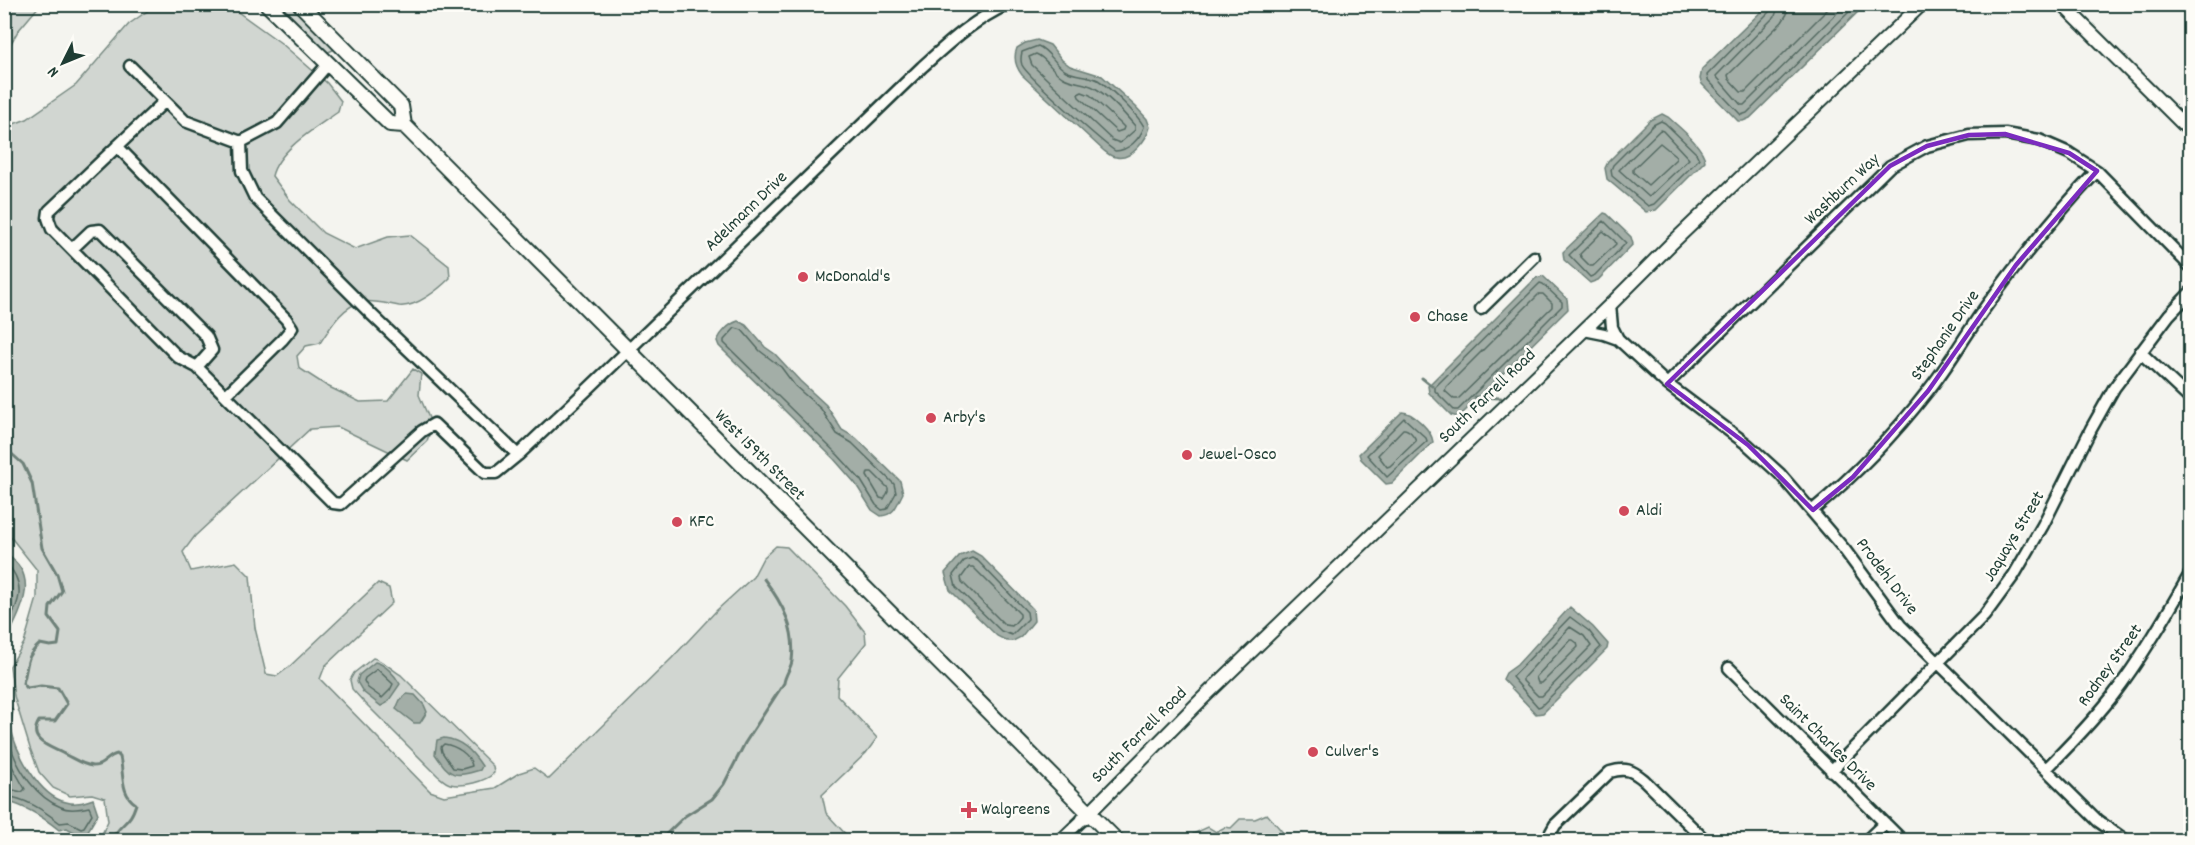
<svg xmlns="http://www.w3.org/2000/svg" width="2195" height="845" viewBox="0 0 2195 845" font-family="Dekko,sans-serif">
	<rect width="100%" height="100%" fill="#f4f4ef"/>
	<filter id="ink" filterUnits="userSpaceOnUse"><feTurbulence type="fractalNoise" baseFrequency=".0167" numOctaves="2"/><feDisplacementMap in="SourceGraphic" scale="12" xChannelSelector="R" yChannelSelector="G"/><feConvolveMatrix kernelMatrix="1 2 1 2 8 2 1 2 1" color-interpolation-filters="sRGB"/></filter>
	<g filter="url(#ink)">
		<path fill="#d1d6d1" stroke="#788a82" stroke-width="1.5" d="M5,4l35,1 -22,26 -13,23z
			M169,4l59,1 53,38 46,40 14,18 -3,11c-21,15 -60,38 -66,64l18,24 33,33 32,16 33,-12 22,-2 39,31 1,12c-11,11 -34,30 -51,28 -12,-2 -25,-6 -37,-4 -20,4 -32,26 -42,41l-14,3 -9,10 2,12 28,18 33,16 28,-1 25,-32 8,5 -2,21 13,30 -5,16 -20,19 -69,-33 -28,2 -115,107 -12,16 8,19 45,-9 14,14 5,52 11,46 11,2 12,-9 89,-84 11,5 3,15 -67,63 -5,13 110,112 14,5 51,-8 24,-15 15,-5 15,11 123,-121 45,-48 36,-33 10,-19 13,-12 11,1 58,59 20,26 1,11 -28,35 -1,17 40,43 -11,15 -44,42 4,18 25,27h-748l-1,-6 6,-13 -3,-23 -13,-4 -22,2 -17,-8 -14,-16 -9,-24 -16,-52 -4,-30 14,-23 13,-45v-28l-32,-40v-406l6,1 16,-6 49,-34 53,-61 27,-19 9,2z
			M276,5h15l42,43v2l-7,3z
			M373,658c10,2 19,12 28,17l92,91 1,7c-9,9 -31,14 -44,11 -4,-1 -8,-5 -12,-8l-76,-76 -10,-11 -2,-9 4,-7z
			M1267,814l19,22 -2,4h-91v-6l15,-7 8,5 9,-5 6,1 9,-9h15z"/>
		<path fill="#a3aea7" stroke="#6e8179" stroke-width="1.5" d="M1768,5h97l-115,113 -7,3h-5l-36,-37 -2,-5 2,-10z
			M1037,40l13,5 12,15 8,6 32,10 34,31 11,12 3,8c-3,12 -19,34 -34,30 -5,0 -9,-4 -13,-7l-81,-75c-7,-9 -9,-17 -5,-27l8,-5z
			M1662,114l6,3c11,10 36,30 37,44l-49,49 -10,2 -39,-33 -2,-11 3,-6 42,-42z
			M1604,213l3,1 24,23 2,7 -35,36 -8,3 -26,-23 -1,-8z
			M1543,276l24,23 1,10 -107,106 -3,2 -7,-2 -22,-22 -1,-7 108,-108z
			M738,321l8,4 19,22 10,7 25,27 26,24 16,25 14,8 44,43 3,12c-6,11 -8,22 -22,23l-9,-6 -17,-27 -21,-24 -115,-113 -2,-5c4,-9 12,-17 21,-20z
			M1402,412c11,0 30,19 31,30l-41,41 -6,1 -25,-25 -2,-5z
			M972,551l9,5 52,53 1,12 -13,16 -8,4h-6l-10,-5 -47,-46 -5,-17 15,-17z
			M5,554c38,22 14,60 0,89z
			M1570,607l23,20 15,17 -1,5 -64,64 -7,1 -33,-35 3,-6 11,-8z
			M375,662c10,2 20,13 25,22l-13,19 -6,3 -18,-14 -6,-10 2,-7z
			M407,694l8,1 9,10 3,7 -7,11h-6l-18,-14 4,-9z
			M5,700l8,11c-1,5 -2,10 -2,14 2,25 29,72 55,77 10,3 18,0 27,-3l5,15 -13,22 -2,1 -16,-9 -8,2c-17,-14 -33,-24 -54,-29z
			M444,738c18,2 28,13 38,28l-2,4c-27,8 -29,7 -45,-16l2,-14z"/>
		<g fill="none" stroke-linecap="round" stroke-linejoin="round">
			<path stroke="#546a62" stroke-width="1.5" d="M1772,4l-2,7 -63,64 1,5 33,35 6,-2 110,-109
				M1779,4l-4,12 -59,60 25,29h3l102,-101
				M1788,4l-1,10 -5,8 -54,53 1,4 12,13h4l88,-88
				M1038,46c12,5 16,18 28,25 9,5 22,4 32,9 10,6 42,37 46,47 -4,12 -16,24 -29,24 -13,-9 -88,-75 -93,-86 -2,-5 -1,-9 0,-13z
				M1036,54c11,4 16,18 28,24 9,5 22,4 31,10 15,9 29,25 40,38v4l-15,13 -8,-3 -80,-75 -3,-8z
				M1082,92l8,3 30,28 4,4 -1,3 -6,2 -38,-35 -1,-3z
				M1661,121l4,2 31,30 3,6 -45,45 -6,2 -36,-30 -1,-6 2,-5 40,-40z
				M1660,130l3,1 26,28 -40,38 -30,-27z
				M1660,143l16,13v3l-28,26 -15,-13v-3z
				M1604,221l22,22 -31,32 -5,2 -21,-22z
				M1603,231l12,10 1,3 -23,22h-3l-9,-9 -1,-3z
				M1540,283l3,1 19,18v4l-104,104h-4l-19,-19v-4z
				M1539,294h4l9,9v4l-94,92h-4l-9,-8 1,-4z
				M735,328l7,2 18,21 21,16 14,19 26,23 16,25 15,9 42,41 2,9 -9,16 -5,1 -6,-5 -16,-26 -22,-24 -114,-112v-3z
				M1404,418l22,20 1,3 -40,36 -20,-22z
				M1403,429c5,-1 12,7 13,12l-26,25 -3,1 -9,-12z
				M868,472h4l16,16v4l-4,7 -4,-1 -13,-22z
				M972,558l6,3 49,51 1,7 -16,16 -11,-4 -45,-44 -3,-12 11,-14z
				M4,561c24,23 16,43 0,68
				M969,567h4l47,47v3l-8,9 -7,-1 -43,-43 -1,-4z
				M1570,617l19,14 12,16 -60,59 -3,1 -26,-30z
				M1570,627l14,9 7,10 -49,50h-4l-15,-15v-3z
				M1570,640h3l4,3 1,4 -36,36h-4l-2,-6z
				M377,669l16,15 -3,6 -8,8 -14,-10 -4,-7 1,-3z
				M4,710c3,6 1,8 1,14 0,7 3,16 6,23 7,23 26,51 50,60 8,4 19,2 28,0l3,7 -8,13 -3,1 -12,-6 -9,1c-17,-13 -34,-25 -56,-27
				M444,744c12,2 26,10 28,22l-10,3 -9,-1 -11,-16 -1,-5z
				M4,752l21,37 -3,3 -18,-4"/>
			<path stroke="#6e8179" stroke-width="3" d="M1422,378l10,8
				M1475,397l26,1
				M4,447l19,17 9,19 10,65 15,26 5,17 -12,16 -1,10 11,15 -2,13 -8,1 -10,-2c-16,14 -11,21 -17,39l4,5 14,-2 17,2 9,16 -12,17h-16c-13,21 14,26 27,34 8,4 17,10 26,11 11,1 15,-10 25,-12l3,3c4,17 0,37 16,47 -6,19 -11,16 -21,30l1,6
				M711,520l2,2
				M660,840l25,-24 27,-17 12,-15 21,-41 39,-60c1,-8 7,-15 8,-22 4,-32 -9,-57 -28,-82"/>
			<defs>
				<path id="minor" d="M130,66l55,55 56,21 1,29 13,27 117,117 146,140
					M165,101l-116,110 -1,7 4,11 126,128 19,10 136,136 8,1 81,-73 12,-7 51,49h11l22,-18 71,-67 333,-321c29,-26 50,-46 86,-63
					M241,142l36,-19 51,-59
					M117,146l169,173 6,9 -10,12 -56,55
					M72,249l19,-18 9,-1 106,106 6,14 -15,17
					M1610,305l2,22 6,12 49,45 81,61 32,29 64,75 56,76 198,196 27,19
					M1481,309l53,-52
					M1584,330l20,4 14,5
					M2140,352l50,47
					M1667,384l223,-218 37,-20 42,-11 36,-1 34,6 30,13 28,18 93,95
					M1813,510c42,-35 80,-74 114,-118 22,-27 39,-58 60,-87 34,-47 70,-92 110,-134
					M1729,668l173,172
					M2046,769c23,-23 45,-46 65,-71 30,-39 55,-82 79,-124
					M1831,771l153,-155 30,-41 29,-50 48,-96 23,-41 55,-73 21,-22
					M1061,840l22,-21
					M1549,840l1,-6 5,-9 55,-53c15,-5 22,-2 34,8l61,60
					M1867,840l18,-17"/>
				<path id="tertiary" d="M2062,4l128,127
					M1083,819l119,-120 408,-394 61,-61 251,-240"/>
				<path id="secondary" d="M267,4l123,120 14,1
					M300,4l101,102 3,19 712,715"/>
			</defs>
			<use href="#minor" stroke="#1f3d34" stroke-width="15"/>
			<use href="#tertiary" stroke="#1f3d34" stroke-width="16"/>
			<use href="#secondary" stroke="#1f3d34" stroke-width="18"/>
			<use href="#minor" stroke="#fdfcf7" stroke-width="10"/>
			<use href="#tertiary" stroke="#fdfcf7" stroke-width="12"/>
			<use href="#secondary" stroke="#fdfcf7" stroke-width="14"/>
		</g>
	</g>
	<path fill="none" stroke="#7b2cbf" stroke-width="4.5" stroke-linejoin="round" d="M2005,134l64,19 28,18 -81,94 -88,126 -75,86 -40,33 -65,-65 -81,-61 223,-218 37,-20 42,-11z"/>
	<g fill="#d1495b" stroke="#fdfcf7" stroke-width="2">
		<circle cx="803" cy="277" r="6"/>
		<circle cx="1415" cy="317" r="6"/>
		<circle cx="931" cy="418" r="6"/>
		<circle cx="1187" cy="455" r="6"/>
		<circle cx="1624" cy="511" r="6"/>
		<circle cx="677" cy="522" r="6"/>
		<circle cx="1313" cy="752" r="6"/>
		<path d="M966 801h6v6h6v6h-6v6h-6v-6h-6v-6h6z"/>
	</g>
	<g text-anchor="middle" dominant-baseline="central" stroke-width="5" stroke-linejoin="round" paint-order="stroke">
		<g font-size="18" fill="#1f3d34" stroke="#fdfcf7">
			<text transform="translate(1843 190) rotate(-43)">Washburn Way</text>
			<text transform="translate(747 212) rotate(-44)">Adelmann Drive</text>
			<text transform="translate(1946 336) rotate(-55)">Stephanie Drive</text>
			<text transform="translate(1488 397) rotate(-44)">South Farrell Road</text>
			<text transform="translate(759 456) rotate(45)">West 159th Street</text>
			<text transform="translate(2015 537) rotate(-59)">Jaquays Street</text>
			<text transform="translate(1886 577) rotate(53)">Prodehl Drive</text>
			<text transform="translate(2111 666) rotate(-54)">Rodney Street</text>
			<text transform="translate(1140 736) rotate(-45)">South Farrell Road</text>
			<text transform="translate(1827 743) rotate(45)">Saint Charles Drive</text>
		</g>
		<g font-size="18" fill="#1f3d34" stroke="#fdfcf7" text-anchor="start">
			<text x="815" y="277">McDonald's</text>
			<text x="1427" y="317">Chase</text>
			<text x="943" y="418">Arby's</text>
			<text x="1199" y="455">Jewel-Osco</text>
			<text x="1636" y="511">Aldi</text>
			<text x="689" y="522">KFC</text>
			<text x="1325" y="752">Culver's</text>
			<text x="981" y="810">Walgreens</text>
		</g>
	</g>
	<rect width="2195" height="845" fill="none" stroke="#fdfcf7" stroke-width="24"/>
	<rect x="12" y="12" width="2171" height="821" fill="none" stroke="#1f3d34" stroke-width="2" filter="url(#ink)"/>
	<g transform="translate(63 63) rotate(227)" stroke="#fdfcf7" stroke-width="4.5" paint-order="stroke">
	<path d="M0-4.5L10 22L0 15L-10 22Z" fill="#1f3d34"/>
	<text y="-9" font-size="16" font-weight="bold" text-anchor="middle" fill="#1f3d34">N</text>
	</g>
</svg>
